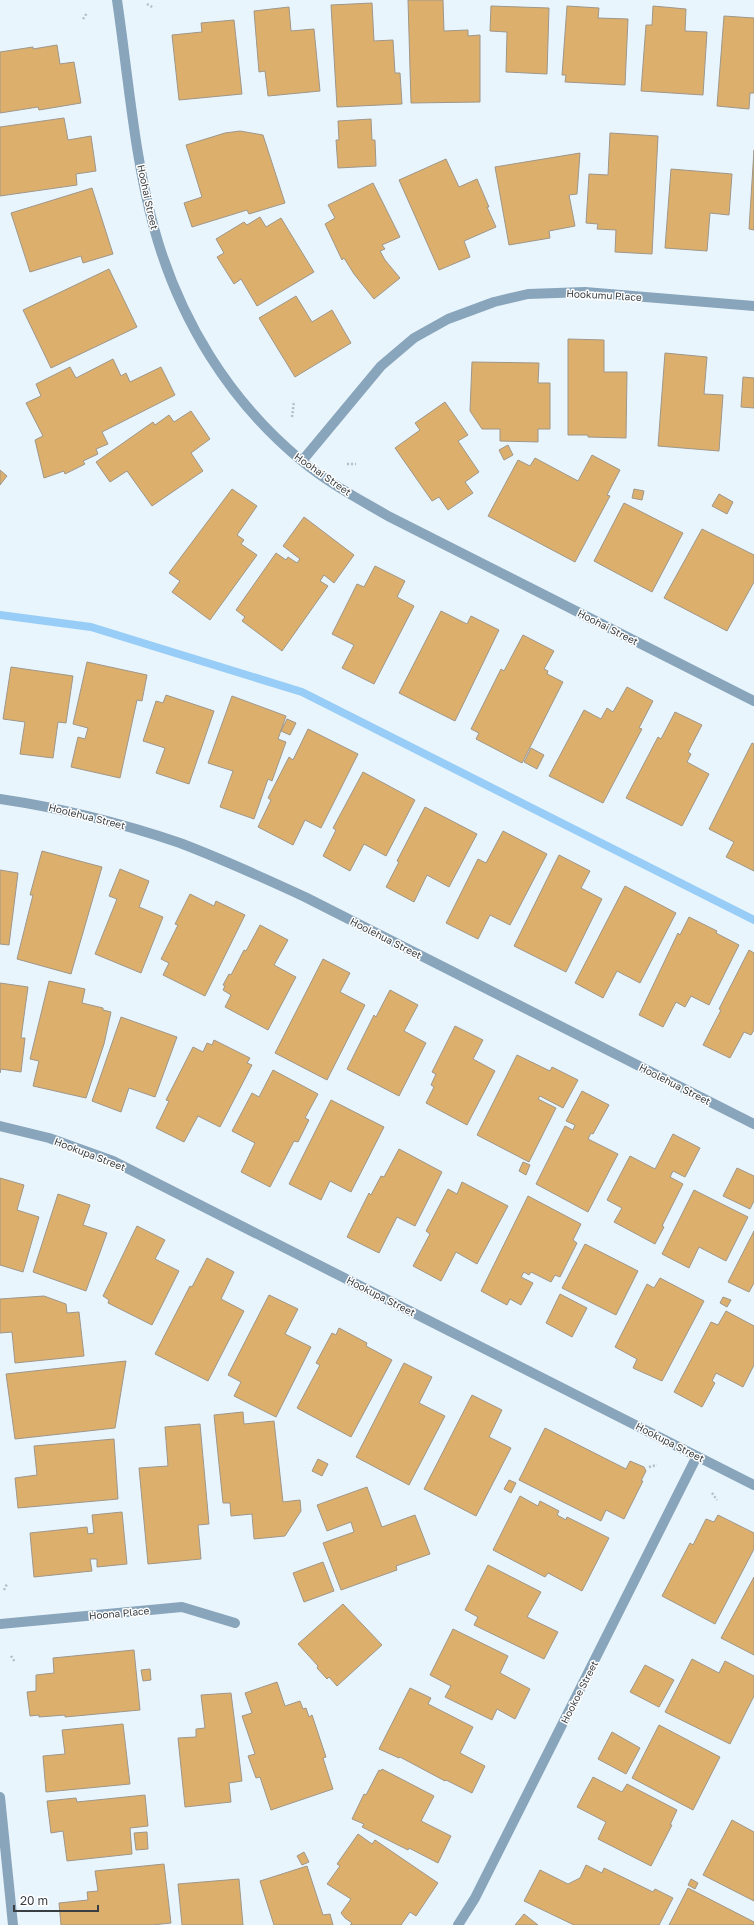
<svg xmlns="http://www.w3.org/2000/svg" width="754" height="1925" viewBox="0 0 754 1925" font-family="'Golos Text',sans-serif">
	<rect width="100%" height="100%" fill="#e9f5fd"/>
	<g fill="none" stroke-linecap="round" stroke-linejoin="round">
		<path stroke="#97cdf6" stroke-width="8" d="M0,615l91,12 211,65 452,228"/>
	</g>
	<path fill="#dcb06c" stroke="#9f9689" d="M408,0h35l1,31 24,-1v6l12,-1v67l-69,1z
		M372,3l2,38 19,-1 2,33h5l2,31 -65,3 -6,-102z
		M491,6l58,2 -2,66 -41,-2 1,-40 -17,-1z
		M567,6l32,2 -1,10 30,1 -3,66 -60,-3 1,-7h-4z
		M653,6l33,3 -1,22 22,1 -4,63 -62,-4 5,-66h6z
		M289,7l2,24 23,-2 6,62 -52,5 -3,-25 -6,1 -5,-61z
		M724,16l30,2v75h-4l-1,16 -32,-3z
		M234,20l8,74 -63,6 -7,-65 30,-3 -1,-9z
		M57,45l3,19 14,-2 7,41 -42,7 -1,-3 -38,6v-61l33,-5v2z
		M64,118l4,22 23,-4 5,35 -20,3 1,11 -77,11v-69z
		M371,119l1,21h3l1,26 -38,2 -2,-28h3l-1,-19z
		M240,131l23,4 22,68 -36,11 -2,-4 -55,17 -8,-24 18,-6 -16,-52 39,-12z
		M610,133l48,3 -6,118 -37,-2 1,-22 -19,-1 1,-5 -12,-1 3,-49 19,1z
		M754,150v80l-5,-1z
		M580,153l-3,41 -8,1 6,31 -26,5 1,7 -41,7 -14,-78z
		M446,159l13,28 18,-8 12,28h-2l9,20 -32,14 6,16 -31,13 -40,-90z
		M671,169l61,5 -3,41 -19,-2 -3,38 -42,-3z
		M373,183l27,54 -18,8 3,4 -5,2 5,9 15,18 -26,21 -20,-25 -10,-16 -2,2 -17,-36 10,-6 -7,-13z
		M92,188l21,66 -30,9 -2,-7 -51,16 -19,-59z
		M260,217l6,10 15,-9 33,54 -57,34 -16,-27 -7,5 -17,-27 7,-4 -8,-14 28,-17 3,3z
		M109,269l28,58 -86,41 -28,-58z
		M296,296l16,26 20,-12 19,33 -56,34 -36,-59z
		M568,339l36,1v32h23l-1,66 -38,-1v-2h-20z
		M665,353l42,4 -3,37 19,1 -4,56 -61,-5z
		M113,359l8,17 5,-3 4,9 31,-15 14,28 -73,37 6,12 -12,5 2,5 -15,7 2,3 -20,10 -1,-3 -20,7 -9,-38 8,-4 -17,-33 15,-7 -5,-12 34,-17 6,11z
		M472,362l67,1 -1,20h12v46h-12v13l-38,-1v-12h-18l-12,-18z
		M743,377l11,1v30l-13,-1z
		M445,402l23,33 -10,6 21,31 -14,10 8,11 -25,17 -9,-13 -7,4 -37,-53 25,-18 -5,-7z
		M191,411l19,28 -19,14 12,18 -51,35 -25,-35 -17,11 -14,-20 57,-40 2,3 14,-10 5,7z
		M508,445l5,10 -9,5 -5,-10z
		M592,455l28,15 -13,25 3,1 -35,66 -87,-46 30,-56 12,6 5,-8 43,23z
		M0,470l7,6 -7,9z
		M232,489l25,17 -20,29 7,5 -3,4 16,11 -47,65 -38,-28 8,-11 -11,-8z
		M634,489l10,2 -2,9 -10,-2z
		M719,494l14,8 -6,12 -15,-8z
		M624,503l59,30 -31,59 -58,-31z
		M304,517l50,38 -20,28 -10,-8 -4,6 8,5 -46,65 -40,-30 3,-4 -9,-7 40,-57 10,7 2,-3 9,6 3,-4 -17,-13z
		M702,529l52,26v27l-27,49 -63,-33z
		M375,566l30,15 -8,16 17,9 -40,78 -32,-16 12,-23 -22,-11 25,-50 7,3z
		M441,611l26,13 4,-8 28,14 -44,91 -56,-28z
		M523,635l31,16 -10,18 4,2 -1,3 16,8 -41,81 -46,-24 3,-6 -8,-4 30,-60 3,2z
		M87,662l60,13 -5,26 -5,-1 -17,78 -49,-11 7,-30 7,2 3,-11 -15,-4z
		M11,667l62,9 -7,47 -8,-1 -5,36 -33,-4 5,-32 -22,-3z
		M627,687l26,14 -14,27 3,1 -39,74 -54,-27 35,-66 17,9 6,-11 6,4z
		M166,695l48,16 -25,73 -33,-11 9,-25 -22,-7 13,-40 7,2z
		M232,696l54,20 -8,23 8,3 -14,39 -4,-2 -14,40 -34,-12 13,-36 -25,-8z
		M675,712l27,13 -14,27 3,2 -4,8 22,12 -27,52 -56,-28 32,-61 3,2z
		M287,719l9,4 -6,12 -9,-4z
		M308,729l50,25 -37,74 -16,-8 -12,25 -35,-18 13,-27 -3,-2 21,-41 4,3z
		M752,743l2,1v127l-28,-14 8,-15 -25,-13z
		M531,748l13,7 -7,14 -13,-7z
		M363,772l52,28 -29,56 -22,-12 -14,27 -27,-15 13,-26 -3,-2z
		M425,807l52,27 -28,53 -22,-12 -13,27 -28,-15 13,-25 -2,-1z
		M503,831l44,23 -37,71 -20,-10 -12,24 -32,-16 32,-64 8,4z
		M42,851l60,16 -31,107 -54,-15 16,-64h-3z
		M559,855l31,16 -9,17 21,11 -36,73 -52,-26z
		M120,869l29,12 -10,26 24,10 -22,56 -46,-19 22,-55 -8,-3z
		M0,870l18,3 -9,72 -9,-1z
		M625,886l51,27 -36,70 -23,-12 -14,27 -28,-15z
		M190,894l24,12 2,-5 29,14 -40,81 -42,-21 6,-12 -8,-4 17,-34 -3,-1z
		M689,917l28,14 -1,2 23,12 -30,60 -18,-9 -6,11 -9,-5 -13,25 -24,-12 39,-82 2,2z
		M260,925l28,15 -14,25 22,12 -28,53 -43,-23 6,-12 -8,-5 2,-4 -2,-1 6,-11 2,1 13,-25 2,1z
		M749,950l5,3v77l-3,5 -7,-3 -14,26 -27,-13 18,-35 -2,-1z
		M323,959l27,14 -10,19 25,13 -38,75 -52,-27z
		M49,981l36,8 -3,14 21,5v2l8,2 -7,32 -18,54 -53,-12 6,-25 -9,-2z
		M0,983l28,4 -7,51h4l-4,34 -20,-3 -1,4z
		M390,990l28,15 -14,26 22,12 -27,53 -52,-27 27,-54 2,2z
		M121,1017l56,20 -22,60 -26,-9 -8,24 -29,-11z
		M455,1026l28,14 -10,19 22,12 -28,54 -41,-22 8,-16 -3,-2 5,-11 -4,-2z
		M214,1040l36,18 -3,5 5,2 -32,62 -22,-11 -14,26 -28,-14 13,-27 -3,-1 27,-53 10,5 4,-9 5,2z
		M517,1055l33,16 2,-4 26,13 -15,28 -23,-12 -2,3 18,9 -27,54 -52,-27z
		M273,1070l45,24 -13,24 4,2 -11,22 -4,-1 -24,46 -29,-15 14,-29 -23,-12 20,-38 7,4z
		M582,1091l27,14 -16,29 -2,-1 -3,6 30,15 -30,58 -52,-28 29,-58 8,4 2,-5 -9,-4z
		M331,1100l53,27 -33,65 -21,-11 -9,19 -32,-16z
		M673,1134l27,14 -15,29 -12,-6 -3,6 13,7 -21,42 2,1 -9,17 -41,-22 8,-14 -15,-8 23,-44 25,13z
		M399,1149l43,23 -27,54 -18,-9 -18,36 -32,-16 22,-44 2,2 10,-19 3,1z
		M523,1162l7,3 -4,10 -7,-4z
		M737,1168l17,8v25l-4,8 -27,-13z
		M0,1178l24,7 -7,25 22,7 -16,55 -23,-7z
		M462,1182l46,24 -31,58 -21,-12 -15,29 -28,-15 17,-32 -4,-3 22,-42 9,5z
		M694,1190l54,27 -22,44 -27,-14 -10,21 -27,-14z
		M58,1194l32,11 -7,20 24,8 -21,58 -53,-19z
		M528,1196l53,28 -8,16 4,3 -17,34 -5,-2 -4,7 -20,-10 -2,3 -5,-3 -3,5 12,6 -12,22 -11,-6 -3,6 -26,-14z
		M137,1226l28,14 -10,19 24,12 -27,54 -44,-22 1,-3 -6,-4z
		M754,1231v52l-5,9 -21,-10z
		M585,1244l53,27 -22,44 -54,-27z
		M207,1258l27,14 -13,27 23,12 -36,70 -53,-27 35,-68 2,1z
		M660,1278l44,23 -42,80 -29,-13 4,-9 -22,-12 32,-63 7,4z
		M560,1294l27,14 -15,29 -26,-14z
		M269,1295l29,14 -13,25 26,13 -35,70 -42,-21 7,-14 -13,-7z
		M44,1296l22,8 1,9 12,-1 5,44 -69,7 -3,-31 -12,1v-34z
		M723,1297l8,3 -4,7 -7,-4z
		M726,1311l28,15v39l-11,22 -27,-14 -4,8 3,2 -13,24 -28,-15 37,-70 7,3z
		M339,1328l28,15 -1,3 26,14 -41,77 -54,-29 23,-43 -4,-2 16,-30 4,2z
		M126,1361l-11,67 -100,11 -9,-65z
		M404,1363l28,14 -13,26 26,13 -36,69 -53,-28z
		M472,1395l30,15 -13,27 22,11 -35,68 -52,-27z
		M243,1412l1,12 30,-3 9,81 17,-2 1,11 -16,25 -31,3 -2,-25 -21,2 -1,-13h-7l-9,-88z
		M200,1424l9,100 -11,1 3,34 -53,5 -9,-96 29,-2 -3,-39z
		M545,1428l81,41 4,-8 14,6 2,4 -5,10h2l-19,38 -18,-9 -5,11 -82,-41z
		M114,1439l4,60 -100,9 -3,-30 22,-3 -3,-29z
		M318,1459l10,5 -6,12 -10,-5z
		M509,1480l7,3 -5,10 -7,-4z
		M367,1487l15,40 33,-12 15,39 -34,12 1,4 -56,20 -18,-47 31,-11 -3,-10 -24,9 -10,-26z
		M520,1496l18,10 2,-5 19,10 -2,4 9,5 1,-3 42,21 -27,53 -34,-18 -3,4 -52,-27z
		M122,1512l5,52 -30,3v-8h-7l2,12 -58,6 -4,-44 57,-6 1,7 6,-1 -2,-18z
		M718,1515l36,18v16l-39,75 -53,-28 28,-53 3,2 13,-26 8,3z
		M323,1562l11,29 -30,11 -11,-29z
		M488,1565l53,27 -14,25 31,15 -14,27 -70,-34 4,-8 -13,-7z
		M754,1577v78l-33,-17z
		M343,1604l39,41 -45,41 -8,-9 -2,2 -10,-11 1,-2 -20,-22z
		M453,1629l55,27 -8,17 30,16 -15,30 -18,-10 -5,11 -47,-23 6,-11 -21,-11z
		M134,1650l6,60 -75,7v-2l-26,2v-2l-9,1 -3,-24 9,-1v-16l18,-2 -1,-15z
		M692,1659l27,14 6,-12 29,15v20l-24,48 -65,-32z
		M645,1665l29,15 -15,27 -29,-15z
		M150,1669l1,11 -8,1 -2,-11z
		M277,1682l8,24 15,-5 3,8 3,-1 3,9 3,-2 14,42 -3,1 10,31 -62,21 -11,-33 -4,1 -8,-22 7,-2 -13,-38 10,-3 -7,-20z
		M410,1688l21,10 -3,6 45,23 -13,26 25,13 -13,27 -26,-13 -1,1 -45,-24 -1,1 -20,-9z
		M231,1693l11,88 -13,2 2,19 -46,5 -7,-69 18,-1v-8l9,-1 -4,-33z
		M123,1724l7,60 -84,8 -3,-36 22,-2 -3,-24z
		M659,1725l61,32 -27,53 -61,-32z
		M612,1732l28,16 -14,26 -28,-15z
		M382,1769l52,27 -13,25 30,15 -13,27 -29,-15 -1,2 -46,-23 2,-3 -12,-5 12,-25 2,1 13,-25 2,1z
		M593,1777l29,15 5,-8 50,26 -7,15h2l-21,41 -53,-27 8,-17 -29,-15z
		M145,1795l3,31 -18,2 2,26 -65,7 -4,-30 -12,2 -4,-32 29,-3 1,4z
		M732,1820l22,12v69l-51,-26z
		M147,1832l1,17 -12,1 -2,-17z
		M358,1834l14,10 3,-4 63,43 -22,33 -6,-4 -9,13h-51l2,-2 -7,-5 -4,-5 10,-14 -24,-15 13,-18 -3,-2z
		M304,1852l5,10 -7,3 -5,-9z
		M164,1864l7,59 -19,2h-91l-2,-22 29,-3 -1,-8 11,-1 -3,-20z
		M586,1865l16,8 2,-5 49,24 2,-3 18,9 -14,27h-85l-50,-24 16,-31 28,14 12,-6z
		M307,1866l16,49 7,-1 3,11h-59l-14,-44z
		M239,1879l4,46h-61l-4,-41z
		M691,1879l7,4 -3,6 -7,-4z
		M688,1888l66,34v3h-85z
		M524,1914l14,11h-23z"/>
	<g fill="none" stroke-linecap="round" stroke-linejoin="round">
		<path stroke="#b4bec5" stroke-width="2.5" stroke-dasharray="2 2" stroke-linecap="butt" d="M147,4l7,4
			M83,19l4,-6
			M292,417l2,-16
			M347,464h9
			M649,1467l8,-2
			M712,1493l5,7
			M4,1590l3,-6
			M11,1656l4,6"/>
		<path stroke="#89a5bb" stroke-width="10" d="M117,0c11,74 17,156 37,228 25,91 75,173 148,233 26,22 57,38 86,55l366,185
			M302,461l79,-95 33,-28 34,-19 46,-17 34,-8 57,-2 169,14
			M0,799c61,9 121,24 180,44 42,16 84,35 125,54l449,227
			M0,1126l49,12 64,23 641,324
			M0,1624l182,-17 53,16
			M0,1797l13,128
			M458,1925l17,-27 222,-442"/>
	</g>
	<g text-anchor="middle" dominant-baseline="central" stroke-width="3" stroke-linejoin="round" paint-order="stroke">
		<g font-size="10" fill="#383e42" stroke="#fff">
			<text transform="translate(148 197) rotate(78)">Hoohai Street</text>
			<text transform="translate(604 295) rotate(3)">Hookumu Place</text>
			<text transform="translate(323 474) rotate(35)">Hoohai Street</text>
			<text transform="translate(608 627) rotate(27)">Hoohai Street</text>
			<text transform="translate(87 816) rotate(14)">Hoolehua Street</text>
			<text transform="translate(386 938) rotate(27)">Hoolehua Street</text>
			<text transform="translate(675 1084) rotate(27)">Hoolehua Street</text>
			<text transform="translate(90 1154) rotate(21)">Hookupa Street</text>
			<text transform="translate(381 1296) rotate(27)">Hookupa Street</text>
			<text transform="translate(670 1442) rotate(27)">Hookupa Street</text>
			<text transform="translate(119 1613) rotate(-5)">Hoona Place</text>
			<text transform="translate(579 1692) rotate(-63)">Hookoe Street</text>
		</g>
	</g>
	<path d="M14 1905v6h84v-6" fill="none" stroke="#383e42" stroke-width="2"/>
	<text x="20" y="1905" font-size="12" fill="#383e42" stroke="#ffffff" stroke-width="3" paint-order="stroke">20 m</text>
</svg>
